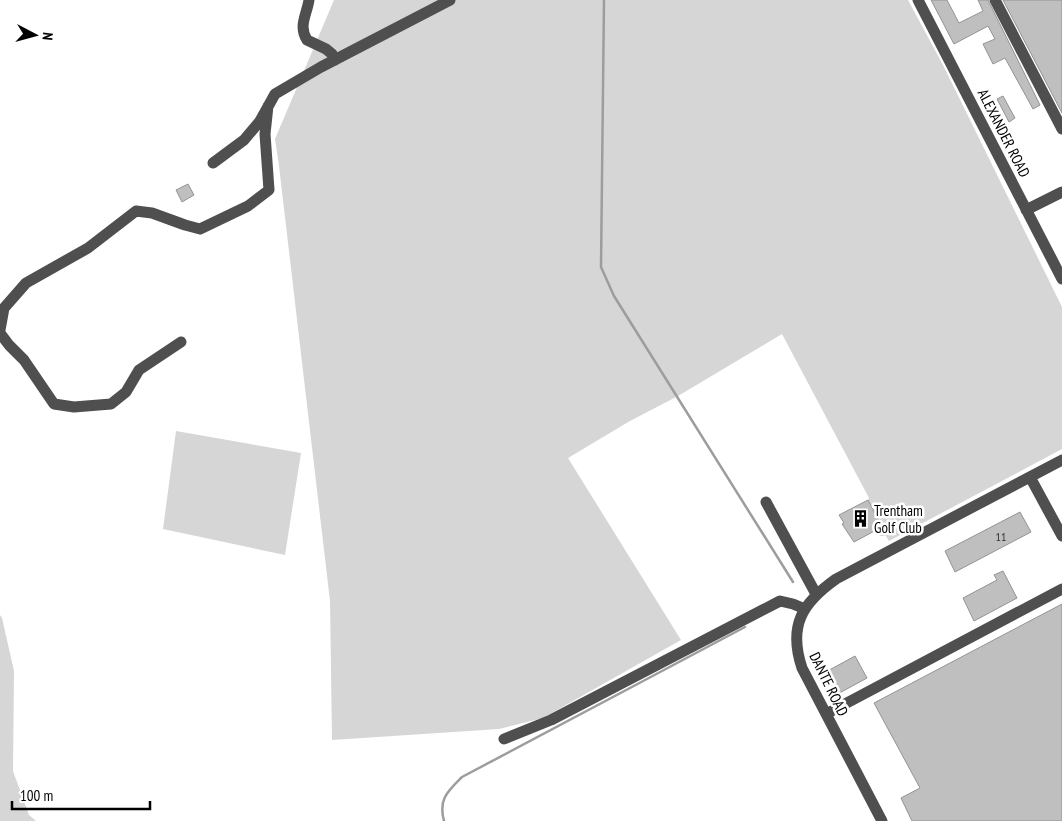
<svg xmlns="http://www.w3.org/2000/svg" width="1062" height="821" viewBox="0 0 1062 821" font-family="'PT Sans Narrow',sans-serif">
	<rect width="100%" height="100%" fill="#fff"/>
	<path fill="#d6d6d6" d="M334,0h574l35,65 119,242v142l-173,92 -3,-5h-6l-3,-6 5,-3 -14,-27 1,-2 -87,-164 -104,62 -48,25 -62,37 113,182 -138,78 -44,11 -167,11 -2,-139 -51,-435 -4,-27z
		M176,431l125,22 -16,102 -122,-26z
		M0,615l2,3 12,53 -1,100 16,44 7,6h-36z"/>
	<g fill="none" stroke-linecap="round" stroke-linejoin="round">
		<path stroke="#9d9d9d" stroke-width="2.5" d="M604,0l-3,267 13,29 179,286
			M444,821c-6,-22 4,-30 18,-44l283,-150"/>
	</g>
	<path fill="#bfbfbf" stroke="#939393" d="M931,0h16l12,23 24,-12 -5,-11h10l52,105 -7,4 -28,-51 -12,6 -10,-20 12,-5 -7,-13 -34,18z
		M1003,0h59v113z
		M1003,96l12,22 -6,4 -12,-23z
		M188,184l6,11 -12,7 -6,-12z
		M868,500l14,27 -28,15 -12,-18 2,-1 -5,-8z
		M1020,512l11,20 -76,40 -10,-21z
		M1003,571l14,27 -43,23 -11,-23 34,-18 -3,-5z
		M1062,604v217h-150l-11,-23 19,-10 -46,-85z
		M855,656l12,22 -33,18 -12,-22z"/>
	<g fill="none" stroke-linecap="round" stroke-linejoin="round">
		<path stroke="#4f4f4f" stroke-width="11" d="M309,0c-2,14 -11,26 -2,40l19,9 6,5 3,6
			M918,0l144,279
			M995,0l67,129
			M213,163l31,-23 16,-19 15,-27 46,-27 129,-67
			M1026,210l36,-18
			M0,330l4,-22 22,-25 62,-35 48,-37 16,2 33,12 15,4 48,-23 21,-16 -4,-56 3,-28
			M0,333l9,12 15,15 30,44 20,3 37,-3 15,-12 13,-22 42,-28
			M1030,477l32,59
			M766,502l50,92
			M826,714l236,-125
			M504,739l47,-19 229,-119 13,3 12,5
			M882,821l-80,-153c-14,-42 0,-65 34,-89l226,-119"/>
	</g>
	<defs>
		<symbol id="building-bare" viewBox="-9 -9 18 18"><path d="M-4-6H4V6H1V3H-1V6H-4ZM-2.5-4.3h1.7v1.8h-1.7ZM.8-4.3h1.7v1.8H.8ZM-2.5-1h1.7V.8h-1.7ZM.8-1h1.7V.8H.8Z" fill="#000" stroke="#fff" stroke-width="2.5" paint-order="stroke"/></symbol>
	</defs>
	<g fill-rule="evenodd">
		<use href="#building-bare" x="848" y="506" width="25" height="25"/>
	</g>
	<g text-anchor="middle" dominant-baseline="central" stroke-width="5" stroke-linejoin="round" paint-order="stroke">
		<g font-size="12" fill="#303030">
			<text x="1001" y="536">11</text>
		</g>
		<g font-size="15" fill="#000" stroke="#fff">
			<text transform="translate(1004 133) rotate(63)">ALEXANDER ROAD</text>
			<text transform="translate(829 684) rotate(64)">DANTE ROAD</text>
		</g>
		<g font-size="15" fill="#000" stroke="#fff" text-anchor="start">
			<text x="874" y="510">Trentham<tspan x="874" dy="17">Golf Club</tspan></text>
		</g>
	</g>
	<g transform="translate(35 35) rotate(96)" stroke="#ffffff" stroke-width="4" paint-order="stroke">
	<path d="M0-4L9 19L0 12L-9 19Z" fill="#000000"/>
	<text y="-8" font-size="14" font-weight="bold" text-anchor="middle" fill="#000000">N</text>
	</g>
	<path d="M12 801v8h138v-8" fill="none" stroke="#000000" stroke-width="2.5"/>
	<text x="20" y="801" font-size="15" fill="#000000" stroke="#ffffff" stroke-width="4" paint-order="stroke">100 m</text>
</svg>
